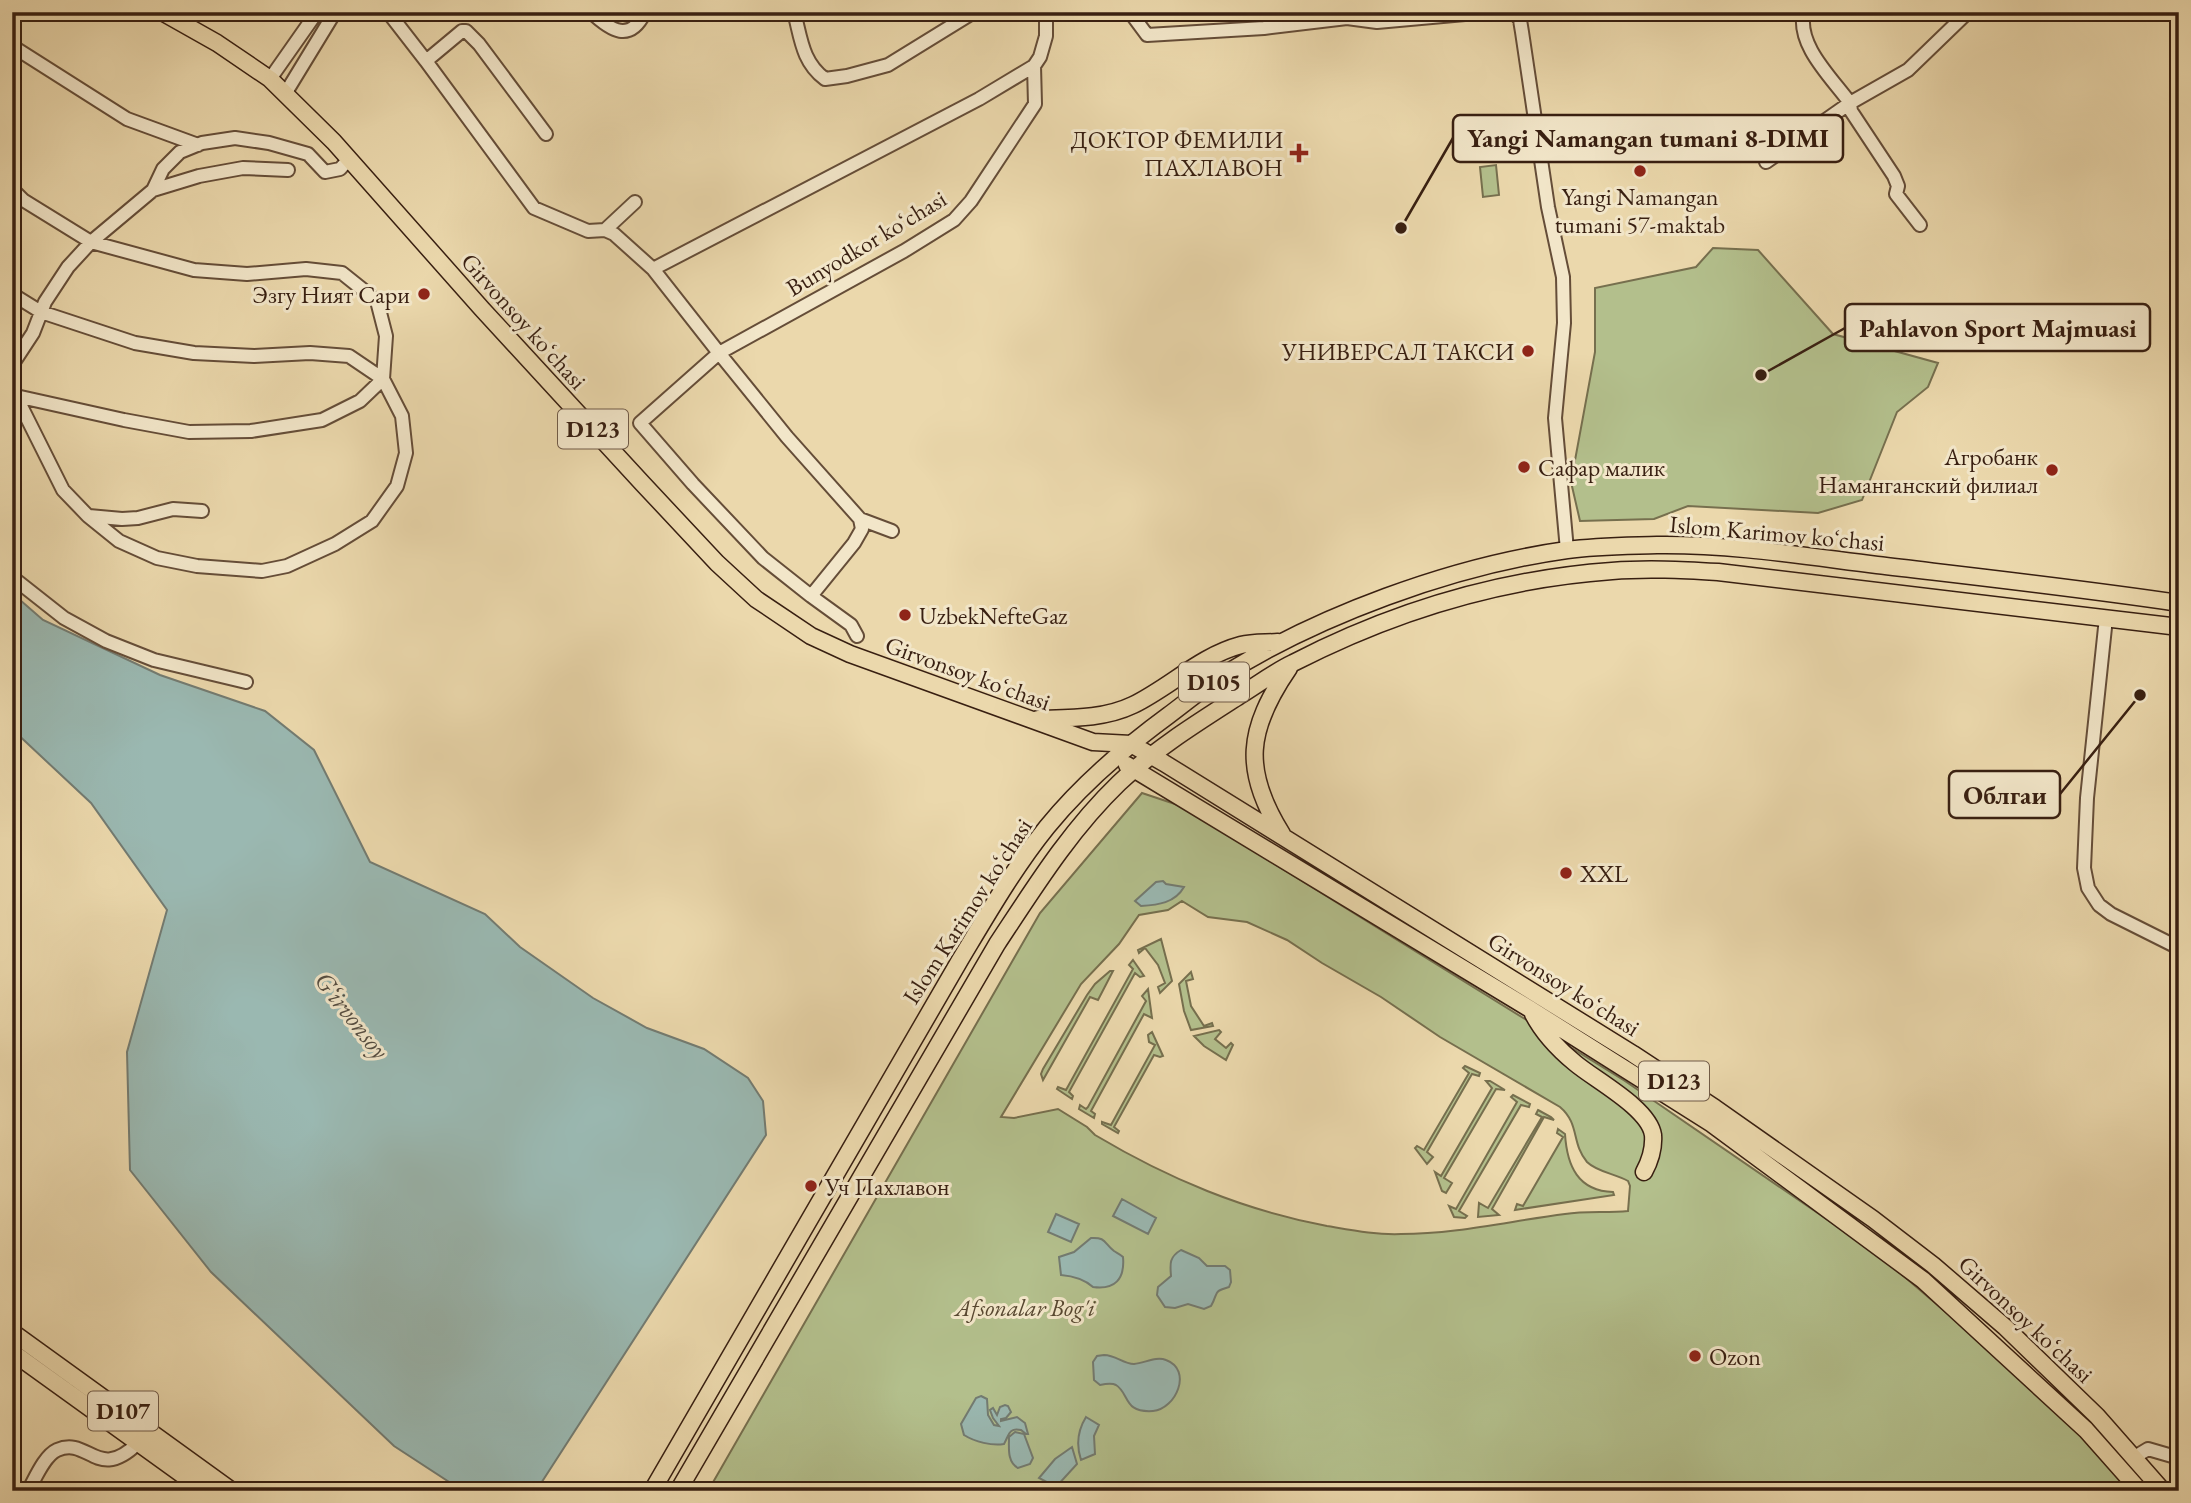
<svg xmlns="http://www.w3.org/2000/svg" width="2191" height="1503" viewBox="0 0 2191 1503" font-family="'EB Garamond',serif">
	<rect width="100%" height="100%" fill="#ebd8ac"/>
	<filter id="stains"><feTurbulence type="fractalNoise" baseFrequency=".00286" numOctaves="4"/><feColorMatrix values="0 0 0 0 .2 0 0 0 0 .09 0 0 0 0 .02 0 0 0 .5 -.17"/></filter>
	<radialGradient id="worn" r=".72"><stop offset=".6" stop-color="#630" stop-opacity="0"/><stop offset="1" stop-color="#630" stop-opacity=".3"/></radialGradient>
	<path fill="#b3bf8c" stroke="#766f4e" stroke-width="2" fill-rule="evenodd" d="M1496,165l3,30 -16,2 -3,-30z
		M1713,248l45,2 75,84 105,29 -10,24 -31,25 -35,88 -44,13 -130,-7 -34,13 -74,2 -9,-39 24,-130v-64l101,-21z
		M1142,793l39,13 444,275 254,174 200,171 49,65h-1420l332,-578zM1182,901l26,16 39,5 40,18 35,23 59,34 59,40 120,70c20,17 11,36 27,55 10,10 29,12 41,19l2,5 -2,25c-21,2 -42,0 -63,3 -55,7 -109,20 -164,20 -25,1 -50,-4 -74,-8 -84,-16 -158,-47 -232,-91l-8,-8 -29,-18 -44,9 -13,-1 80,-133 38,-40 20,-29 29,-5z
		M1161,939l11,42 -12,12 -2,-6 7,-4 -7,-18 -13,-17 -6,5 -1,-3z
		M1133,960l11,16 -4,1 -5,-4 -66,119 4,4 -1,3 -15,-10 1,-2 8,3 67,-121 -4,-4z
		M1110,971h3l-15,29 -8,-3 -47,83 -2,-6 2,-5 44,-74 8,-11z
		M1191,972l2,7 -7,2 5,25 13,20 8,-3 1,3 -22,4 -7,-19 -5,-27z
		M1148,989l4,29 -8,-4 -53,97 4,3 -1,4 -15,-9 1,-4 6,4 2,-2 58,-106 -4,-5z
		M1219,1030l2,2 -6,7 11,9 5,-5 2,2 -7,15 -22,-14 -10,-10z
		M1152,1032l11,24 -3,1 -6,-2 -40,72 5,4 -1,2 -16,-9v-2l9,3 44,-80 -6,-3 -1,-7z
		M1465,1066l15,7 -1,3 -7,-2 -45,78 6,5 -6,7 -12,-16 2,-2 7,4 45,-77 -6,-5z
		M1486,1081h4l15,9 -9,-1 -52,89 8,5 -6,10 -4,-2 -7,-19 6,4 51,-88z
		M1513,1095l17,9 -1,3 -8,-2 -62,106 8,5 -2,2 -11,-1 -5,-11 7,3 61,-107 -6,-5z
		M1538,1110l13,7 3,3 -10,-3 -52,92 7,6 -21,2 1,-14 9,5 54,-91 -6,-3z
		M1558,1129l7,5c2,32 13,57 48,58l1,3 -99,15 2,-6 6,2 40,-69 -6,-4z"/>
	<path fill="#9ab8b1" stroke="#737b71" stroke-width="2" d="M12,593l31,27 117,55 105,36 49,39 56,112 115,52 35,33 73,51 54,30 57,21 44,29 15,23 3,34 -230,356h-73l-69,-45 -183,-174 -81,-102 -3,-118 40,-142 -76,-107 -79,-74z
		M1163,881l3,3 18,3c-9,16 -26,18 -43,19l-6,-5 21,-19z
		M1122,1199l34,19 -8,16 -35,-18z
		M1056,1214l23,10 -8,18 -23,-10z
		M1091,1238c15,-1 13,5 23,13 3,2 6,3 9,6 2,22 -8,33 -30,30 -9,-8 -20,-11 -32,-12l-2,-18 15,-5z
		M1181,1250l18,8 8,8h18l5,4 1,12 -2,5c-17,5 -10,5 -18,19l-7,3 -16,-5 -13,4 -10,-1 -8,-12 1,-8 13,-11c-1,-12 -2,-19 10,-26z
		M1104,1355c12,0 19,9 30,9 11,-1 22,-8 32,-4 27,10 10,49 -13,51 -30,2 -23,-17 -37,-26 -4,-2 -11,-1 -16,0l-6,-5 -1,-18 4,-6z
		M981,1396l6,3 1,16 6,10 5,1 -6,-8 -3,-8 3,-2 4,7 3,-8 5,-2 3,1 3,6 -5,6 -5,1v2l16,-4 8,6 3,11h-2l-5,-4c-12,-3 -12,5 -17,14 -12,2 -29,-2 -40,-9l-3,-11 15,-26z
		M1086,1417l13,8 -5,11 1,18 -14,6c-5,-15 -3,-30 5,-43z
		M1015,1432l9,2 9,24 -3,6 -12,4c-11,-6 -9,-20 -9,-31z
		M1072,1447l5,17 -21,23 -17,-9 16,-19z"/>
	<g fill="none" stroke-linecap="round" stroke-linejoin="round">
		<defs>
			<path id="minor" d="M388,12l38,49 108,147 54,23 17,-1 9,4 39,35 66,84 -79,70 53,61 70,74 48,38
				M591,12c20,19 39,31 54,0
				M794,12c7,26 8,50 31,67l22,-3 41,-11 86,-53
				M1130,12l17,23 117,-7 83,-10 30,4 110,-10
				M1514,12l6,8 2,12 26,175 15,70 1,46 -9,95 12,132
				M1804,12c-8,33 28,66 46,91l1,8 43,65 4,10 -2,8 24,31
				M12,46l115,73 71,26
				M426,61l36,-30h4l13,13 67,90
				M270,79l47,-67
				M285,94l50,-82
				M1766,162l84,-59 58,-33 60,-58
				M12,189l11,11 68,42 103,28 53,4 59,-5 36,4 35,28 9,35 -3,43 -23,22 -38,19 -71,11 -62,1 -65,-12 -108,-24
				M153,190l46,-14 44,-8 45,2
				M605,230l30,-28
				M653,269l326,-170 55,-33 6,-9 6,-21v-24
				M12,294l29,18 94,31 59,10 60,3 56,-3 39,3 34,23 19,37 4,37 -9,33 -25,35 -37,23 -48,22 -25,5 -65,-5 -40,-8 -38,-17 -31,-25 -25,-26 -47,-94 -4,-4
				M12,365l21,-32 12,-31 23,-35 23,-25 62,-52 10,-21 17,-17 22,-9 33,-5 34,5 39,11 17,18 15,-3 9,-10
				M89,516l33,3 16,-1 35,-9 29,2
				M860,519l32,12
				M12,577l52,41 42,23 48,19 92,22
				M2106,618l-19,180 -3,70 4,20 11,17 12,9 68,34
				M857,636l-6,-11 -40,-29 43,-53 8,-14 -2,-10 -73,-82 -68,-84 185,-102 50,-31 17,-19 64,-97 -1,-38
				M2133,1458l15,-9 31,9
				M28,1491c7,-12 16,-35 29,-41 32,-14 40,33 81,-7"/>
			<path id="major" d="M162,12l55,31 53,36 64,63 148,167 161,175 74,79 39,36 55,37 39,18 243,88 38,2 33,19 469,291 82,54 158,111 60,46 72,62 92,89 66,75
				M1038,719c32,-1 66,0 95,-14 37,-18 67,-49 108,-60 12,-3 25,-2 37,-3
				M1127,765l403,244 182,115 211,156 163,150 54,61
				M1282,834c-40,-64 -35,-105 7,-166
				M1533,1014c10,19 25,35 42,49 20,17 74,45 78,72 1,13 -3,26 -9,37
				M12,1332l220,159
				M12,1352l193,139
				M652,1491l308,-531c27,-45 54,-92 87,-133 35,-43 77,-79 122,-112 16,-12 33,-26 50,-37 97,-62 233,-112 348,-128 30,-4 60,-4 90,-5 74,-1 147,11 220,20 101,12 201,23 302,38
				M678,1491l319,-547c37,-56 73,-114 122,-161 36,-34 78,-60 120,-87 18,-11 35,-24 54,-33 101,-52 206,-84 319,-92 35,-3 71,-1 106,1l461,55"/>
		</defs>
		<use href="#minor" stroke="#654d38" stroke-width="16"/>
		<use href="#major" stroke="#381f11" stroke-width="19"/>
		<use href="#minor" stroke="#f2e6c9" stroke-width="12"/>
		<use href="#major" stroke="#ebd8ac" stroke-width="16"/>
	</g>
	<g fill="#8f2418" stroke="#f2e6c9" stroke-width="2.5">
		<path d="M1295.5 142.5h7v7h7v7h-7v7h-7v-7h-7v-7h7z"/>
		<circle cx="1640" cy="171" r="7"/>
		<circle cx="424" cy="294" r="7"/>
		<circle cx="1528" cy="351" r="7"/>
		<circle cx="1524" cy="467" r="7"/>
		<circle cx="2052" cy="470" r="7"/>
		<circle cx="905" cy="615" r="7"/>
		<circle cx="1566" cy="873" r="7"/>
		<circle cx="811" cy="1186" r="7"/>
		<circle cx="1695" cy="1356" r="7"/>
	</g>
	<g text-anchor="middle" dominant-baseline="central" stroke-width="6" stroke-linejoin="round" paint-order="stroke">
		<g fill="#f2e6c9" stroke="#705b48" stroke-width="2">
			<rect x="558" y="409.5" width="70" height="39" rx="5"/>
			<rect x="1179" y="662.5" width="70" height="39" rx="5"/>
			<rect x="1639" y="1061.5" width="70" height="39" rx="5"/>
			<rect x="88" y="1391.5" width="70" height="39" rx="5"/>
		</g>
		<g font-size="23" font-weight="bold" fill="#381f11">
			<text x="593" y="429">D123</text>
			<text x="1214" y="682">D105</text>
			<text x="1674" y="1081">D123</text>
			<text x="123" y="1411">D107</text>
		</g>
		<g font-size="24" fill="#381f11" stroke="#f2e6c9" text-anchor="start">
			<text x="1283" y="139" text-anchor="end">ДОКТОР ФЕМИЛИ<tspan x="1283" dy="28">ПАХЛАВОН</tspan></text>
			<text x="1640" y="196" text-anchor="middle">Yangi Namangan<tspan x="1640" dy="28">tumani 57-maktab</tspan></text>
			<text x="410" y="294" text-anchor="end">Эзгу Ният Сари</text>
			<text x="1514" y="351" text-anchor="end">УНИВЕРСАЛ ТАКСИ</text>
			<text x="2038" y="456" text-anchor="end">Агробанк<tspan x="2038" dy="28">Наманганский филиал</tspan></text>
			<text x="1538" y="467">Сафар малик</text>
			<text x="919" y="615">UzbekNefteGaz</text>
			<text x="1580" y="873">XXL</text>
			<text x="825" y="1186">Уч Пахлавон</text>
			<text x="1709" y="1356">Ozon</text>
		</g>
		<g font-size="24" fill="#381f11" stroke="#f2e6c9">
			<text transform="translate(866 243) rotate(-31)">Bunyodkor koʻchasi</text>
			<text transform="translate(524 321) rotate(48)">Girvonsoy koʻchasi</text>
			<text transform="translate(1777 533) rotate(5)">Islom Karimov koʻchasi</text>
			<text transform="translate(968 673) rotate(20)">Girvonsoy koʻchasi</text>
			<text transform="translate(967 911) rotate(-57)">Islom Karimov koʻchasi</text>
			<text transform="translate(1564 984) rotate(32)">Girvonsoy koʻchasi</text>
			<text transform="translate(2026 1319) rotate(43)">Girvonsoy koʻchasi</text>
		</g>
		<g font-size="24" font-style="italic" fill="#574730" stroke="#f2e6c9">
			<text x="1025" y="1307">Afsonalar Bog'i</text>
		</g>
		<g font-size="26" font-style="italic" fill="#554d41" stroke="#f2e6c9">
			<text transform="translate(352 1015) rotate(52)">G‘irvonsoy</text>
		</g>
	</g>
	<path fill="none" stroke="#381f11" stroke-width="2.5" d="M1401 228L1453 138M1761 375L1845 328M2140 695L2060 794"/>
	<g fill="#381f11" stroke="#f2e6c9" stroke-width="2.5">
		<circle cx="1401" cy="228" r="7"/>
		<circle cx="1761" cy="375" r="7"/>
		<circle cx="2140" cy="695" r="7"/>
	</g>
	<g fill="#f2e6c9" stroke="#381f11" stroke-width="2.5">
		<rect x="1453" y="115" width="390" height="47" rx="7"/>
		<rect x="1845" y="304" width="305" height="47" rx="7"/>
		<rect x="1949" y="771" width="111" height="47" rx="7"/>
	</g>
	<g font-size="26" text-anchor="middle" font-weight="bold" fill="#381f11">
		<text x="1648" y="147">Yangi Namangan tumani 8-DIMI</text>
		<text x="1998" y="337">Pahlavon Sport Majmuasi</text>
		<text x="2005" y="804">Облгаи</text>
	</g>
	<rect width="2191" height="1503" fill="none" stroke="#ebd8ac" stroke-width="42"/>
	<rect x="14" y="14" width="2163" height="1475" fill="none" stroke="#381f11" stroke-width="3.5"/>
	<rect x="21" y="21" width="2149" height="1461" fill="none" stroke="#381f11" stroke-width="2"/>
	<rect width="100%" height="100%" filter="url(#stains)"/>
	<rect width="100%" height="100%" fill="url(#worn)"/>
</svg>
